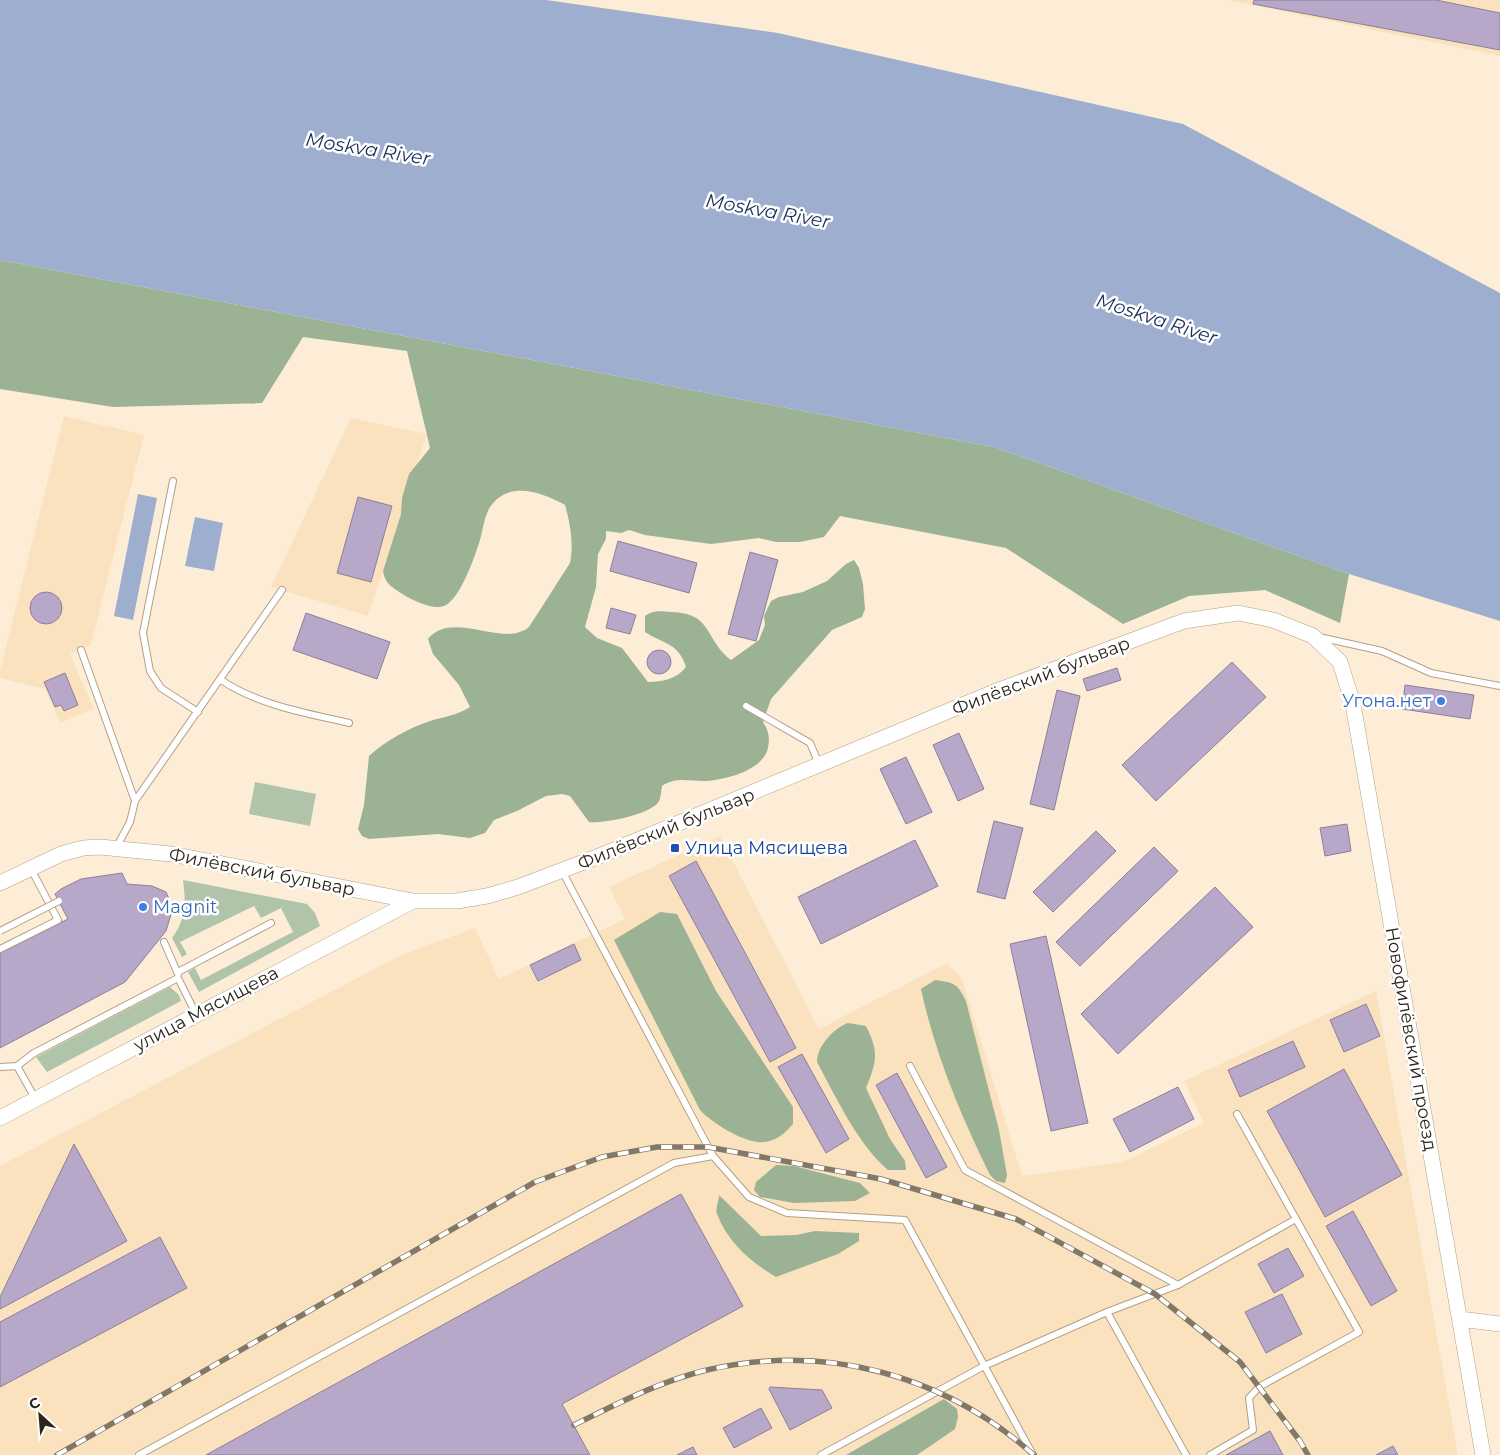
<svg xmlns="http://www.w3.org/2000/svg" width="1500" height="1455" viewBox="0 0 1500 1455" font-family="Montserrat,sans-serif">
	<rect width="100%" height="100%" fill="#fdedd6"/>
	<path fill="#fae2be" d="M1228,0h272v56z
		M64,416l80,19 -53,210 -21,9 24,55 -34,14 -15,-34 -45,-11v-8z
		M351,418l76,16 -59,182 -97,-29z
		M720,836l99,193 128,-66 15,16 60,197 101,-14 81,-39 -20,-42 192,-90 82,464h-1458v-289l401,-211 74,-27 24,51 126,-60 -16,-32z"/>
	<path fill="#b0c4aa" d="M255,782l61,12 -6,32 -61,-12z
		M183,880l124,24 8,9 5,13 -121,66 -11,-20 7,-4 6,12 92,-48 -12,-24 -20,10 -7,-12 -74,36 7,12 -5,3 -10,-19c14,-19 14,-35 11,-58z
		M170,987l9,8 2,6 -134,71 -11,-15z"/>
	<path fill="#9bb294" d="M0,260l994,187 355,127 -9,49 -75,-33 -76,6 -66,28 -117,-76 -166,-32 -16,21 -24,5h-24l-17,-4 -48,6 -66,-9 -16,-5 -8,3 -15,-2v8l-8,15 -2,33 -11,40 12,11 25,10 26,34c14,0 29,-3 38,-15 -8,-25 -23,-23 -41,-35v-16c8,-6 15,-5 26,-4 42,1 33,27 60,48l28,-20 6,-15 -1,-9 7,-15 8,-4 24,-5 24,-11 19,-17 8,-4 5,8 4,16 2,25 -3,8 -30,13 -61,69 -8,23c6,9 7,16 5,26 -5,22 -40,31 -61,33 -16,1 -30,-5 -45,5 -1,5 -1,11 -3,15 -6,13 -56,23 -70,21l-19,-26 -8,-2 -16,2 -29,15 -23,9 -9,13 -15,5 -32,-4 -69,5 -7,-3 -4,-7 6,-24 5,-49c16,-15 40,-28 61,-35 13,-4 28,-6 40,-14l-11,-22 -26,-31 -5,-15c25,-30 75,10 101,-12l41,-64c4,-19 0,-41 -5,-58 -23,-13 -57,-25 -75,2 -6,10 -7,23 -10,33 -5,16 -20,60 -36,66 -11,4 -30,-5 -40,-11 -10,-7 -19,-10 -21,-24l18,-57 1,-16 7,-24 21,-26 -23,-97 -104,-14 -41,66 -149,4 -113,-18z
		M660,912l17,2 39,77 77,116v17c-8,9 -16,17 -29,18 -19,2 -52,-19 -64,-32l-86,-170z
		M935,980c20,3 22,3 31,21l33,129 8,45 -2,8 -9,-2 -6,-6c-29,-59 -55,-121 -69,-186z
		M848,1023l18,3c13,26 11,35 0,62l24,51 15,22 1,9h-18c-31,-27 -51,-71 -71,-108 0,-16 17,-34 31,-39z
		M776,1165l18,1 66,17 10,10 -15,8 -61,2 -34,-6 -6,-7 2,-8z
		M719,1195l42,41 35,-1 19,-4 44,2v8l-21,13 -62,23c-25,-15 -48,-34 -59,-63 -2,-7 2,-12 2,-19z
		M944,1399l13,10 1,8 -3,12 -38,26h-71z"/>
	<path fill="#9eaece" d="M0,0h546l232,33 405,91 317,169v328l-151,-47 -355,-127 -994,-187z
		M138,494l19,4 -24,122 -19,-4z
		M195,517l28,6 -9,48 -29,-5z"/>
	<path fill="#b7a7c8" stroke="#8c7f9a" d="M1254,0h182l64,13v37l-247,-46z
		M358,497l34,9 -21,76 -34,-9z
		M618,541l79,22 -8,30 -79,-22z
		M750,552l28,8 -22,81 -28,-7z
		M30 608a16 16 0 1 1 32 0a16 16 0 1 1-32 0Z
		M611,608l25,7 -6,19 -24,-6z
		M306,613l84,29 -13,37 -84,-29z
		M647 662a12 12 0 1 1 24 0a12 12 0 1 1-24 0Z
		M1232,662l34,35 -110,104 -34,-36z
		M1117,668l4,12 -34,11 -4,-12z
		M65,673l13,32 -14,6 -3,-6 -6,2 -11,-25z
		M1405,685l69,10 -4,24 -68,-10z
		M1057,690l23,6 -26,114 -24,-6z
		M959,733l25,56 -26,12 -25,-56z
		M906,757l26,55 -26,12 -26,-55z
		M994,821l29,7 -18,71 -28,-7z
		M1347,824l4,27 -26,5 -5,-28z
		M1096,831l20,20 -63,61 -20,-20z
		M915,840l23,46 -117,58 -23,-47z
		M1154,847l24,24 -98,95 -24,-24z
		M696,861l100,187 -26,14 -101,-186z
		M122,873l5,11 25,2 14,6 7,16 -7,23 -41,51 -125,66v-95l68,-34 -13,-25 6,-5 20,-10z
		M1215,887l38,40 -135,127 -37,-40z
		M1046,936l42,187 -37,8 -41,-187z
		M574,944l7,16 -43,21 -8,-16z
		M1366,1004l14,32 -36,16 -14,-32z
		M1293,1041l12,26 -65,30 -12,-27z
		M802,1054l47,85 -23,14 -48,-86z
		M1344,1069l58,106 -77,42 -58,-106z
		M897,1073l50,94 -21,11 -50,-93z
		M1178,1087l16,32 -64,33 -17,-33z
		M74,1144l53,97 -127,68v-12z
		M681,1194l62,112 -181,98 28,51h-384z
		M1353,1211l44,80 -26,15 -45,-80z
		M160,1237l27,51 -187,99v-65z
		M1288,1248l16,28 -30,17 -16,-29z
		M1282,1294l20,40 -36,19 -21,-41z
		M770,1387l52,3 10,18 -42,22 -21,-41z
		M761,1408l11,20 -38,20 -11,-20z
		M1270,1431l13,24h-57z
		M1393,1446l5,9h-22z
		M693,1447l4,8h-20z"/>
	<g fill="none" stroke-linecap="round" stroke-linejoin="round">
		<defs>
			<path id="service" d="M173,481l-30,152 7,38 11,17 37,24
				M1319,637l63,14 49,22 69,13
				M81,650l54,151
				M221,680c37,25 85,33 128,43
				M746,706l64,37 9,21
				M116,848l14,-26 5,-21 147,-211
				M562,871l151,285 36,41 38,16 118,7 128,235
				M164,942l14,32
				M0,949l58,-29 -27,-51
				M178,972l93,-49
				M17,1066l17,-13 144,-75 18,36
				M910,1066l55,104 213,115
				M0,1067l17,-1 19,34
				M1237,1114l59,105
				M1107,1312l79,143
				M139,1455l535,-292 39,-7
				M821,1455l163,-89 123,-54 71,-27 118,-66 63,113 -100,55 -10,11 4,32 -43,25"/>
			<path id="tertiary" d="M0,883l61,-29 22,-6 17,-1 71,7 242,47h44l30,-5 31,-9 79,-30 402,-167 185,-69 54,-8 35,7 40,16 27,26 13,42 130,751
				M0,1118l413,-217
				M1460,1319l40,5"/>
		</defs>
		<use href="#service" stroke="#b3a085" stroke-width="8"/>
		<use href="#tertiary" stroke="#b3a085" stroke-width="16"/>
		<use href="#service" stroke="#fff" stroke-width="6"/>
		<use href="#tertiary" stroke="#fff" stroke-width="15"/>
		<defs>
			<path id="rail" d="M574,1425c43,-21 86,-44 133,-55 118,-27 236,4 327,85
				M57,1455l478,-273 67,-25 55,-10h51l173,32 135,40 139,75 85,68 60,79 8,14"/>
		</defs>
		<use href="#rail" stroke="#837868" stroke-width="5.5"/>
		<use href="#rail" stroke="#fff" stroke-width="4" stroke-dasharray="11" stroke-linecap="butt"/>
		<defs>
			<path id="service-bridge" d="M0,931l59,-30"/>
		</defs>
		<use href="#service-bridge" stroke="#b3a085" stroke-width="8" stroke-linecap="butt"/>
		<use href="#service-bridge" stroke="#fff" stroke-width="6"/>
	</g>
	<g fill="#3f7fe0" stroke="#fff" stroke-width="2">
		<circle cx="1441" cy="701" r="5"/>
		<circle cx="143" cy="907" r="5"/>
	</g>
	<rect fill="#1a4fb4" stroke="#fff" stroke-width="2" x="670" y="843" width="10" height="10" rx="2.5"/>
	<g text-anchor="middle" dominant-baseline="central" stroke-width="5" stroke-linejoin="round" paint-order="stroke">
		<g font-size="18" fill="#2c251a" stroke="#fff">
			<text transform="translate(1041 676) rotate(-21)">Филёвский бульвар</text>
			<text transform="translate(666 829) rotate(-22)">Филёвский бульвар</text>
			<text transform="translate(262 872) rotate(11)">Филёвский бульвар</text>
			<text transform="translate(206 1009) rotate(-28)">улица Мясищева</text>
			<text transform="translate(1411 1039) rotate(80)">Новофилёвский проезд</text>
		</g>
		<g font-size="18" fill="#366cbe" stroke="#fff" text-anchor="end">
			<text x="1431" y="701">Угона.нет</text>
			<text x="153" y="907" text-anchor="start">Magnit</text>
		</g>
		<g font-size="18" fill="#164399" stroke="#fff" text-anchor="start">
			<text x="685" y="848">Улица Мясищева</text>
		</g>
		<g font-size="19" font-style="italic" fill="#1b2f59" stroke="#fff">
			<text transform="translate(368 149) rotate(9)">Moskva River</text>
			<text transform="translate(768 211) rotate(10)">Moskva River</text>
			<text transform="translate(1157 319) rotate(18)">Moskva River</text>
		</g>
	</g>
	<g transform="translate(40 1415) rotate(334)" stroke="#ffffff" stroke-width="4" paint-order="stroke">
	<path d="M0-4L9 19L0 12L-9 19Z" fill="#2c251a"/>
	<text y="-8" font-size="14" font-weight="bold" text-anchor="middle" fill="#2c251a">С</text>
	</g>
</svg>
